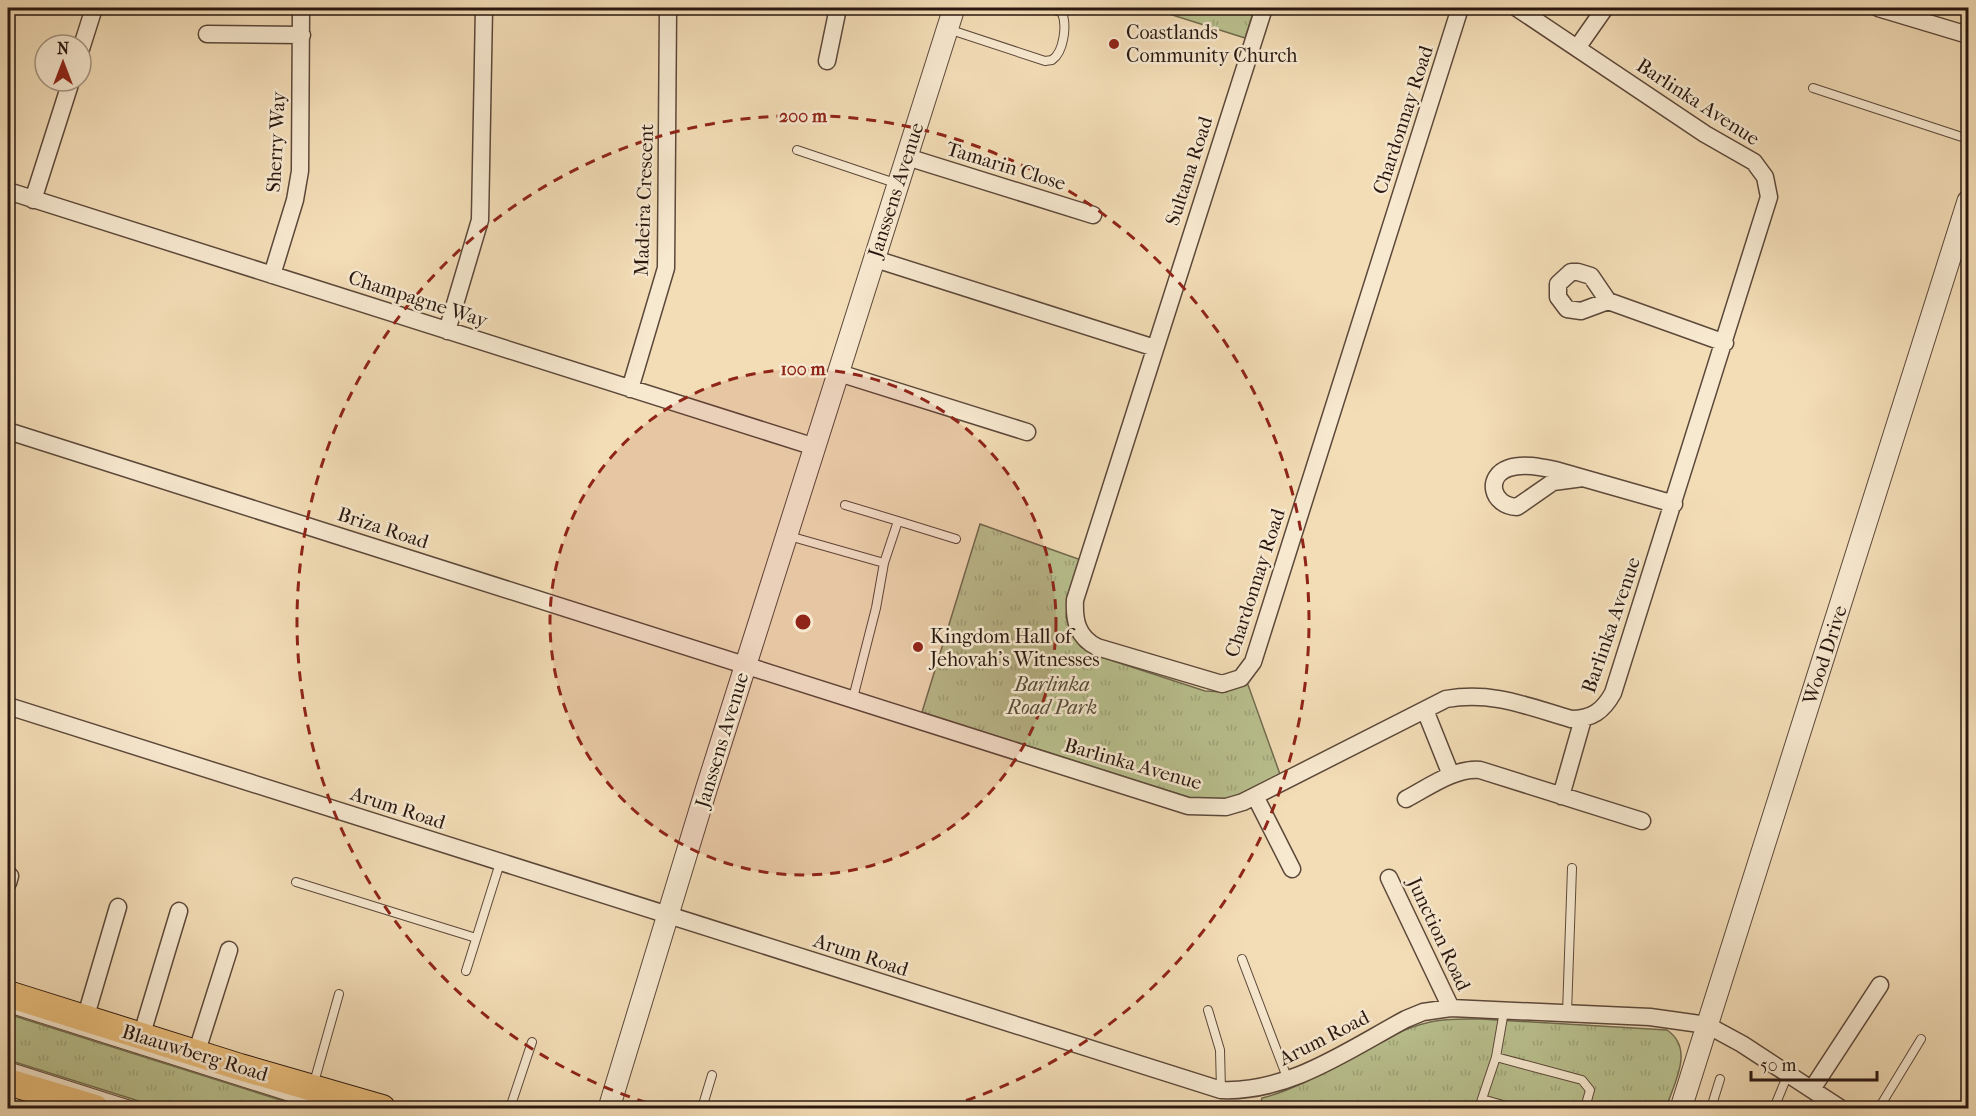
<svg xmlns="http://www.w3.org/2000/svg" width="1976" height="1116" viewBox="0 0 1976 1116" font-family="'IM FELL French Canon',serif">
	<defs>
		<pattern id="grass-tufts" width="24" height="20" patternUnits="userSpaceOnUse" patternTransform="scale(1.5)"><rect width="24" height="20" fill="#b9c18f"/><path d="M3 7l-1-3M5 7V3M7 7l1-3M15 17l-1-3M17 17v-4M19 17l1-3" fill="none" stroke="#9fa57a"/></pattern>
	</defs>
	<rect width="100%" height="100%" fill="#f3ddb7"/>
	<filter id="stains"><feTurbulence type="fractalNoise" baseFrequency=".00333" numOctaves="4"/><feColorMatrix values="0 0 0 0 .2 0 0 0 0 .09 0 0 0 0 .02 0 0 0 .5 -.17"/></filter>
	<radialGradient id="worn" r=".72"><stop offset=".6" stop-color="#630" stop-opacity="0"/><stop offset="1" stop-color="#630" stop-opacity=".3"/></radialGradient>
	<path fill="url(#grass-tufts)" stroke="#716c50" stroke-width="1.5" d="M1167,8h65l21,6 -8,24 -79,-25z
		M980,524l101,36 -13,40 -2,17 5,17 10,13 14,8 110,36 21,1 21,-10 34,95 -52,22 -38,-1 -269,-86z
		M8,1014l298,94h-145l-153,-48z
		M1481,1019l186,11c28,19 7,53 -1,78h-407l3,-10c60,-15 108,-62 168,-76 17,-4 34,-3 51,-3z"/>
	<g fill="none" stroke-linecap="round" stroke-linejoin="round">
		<defs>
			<path id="service" d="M948,29l97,32 7,-1c12,-8 15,-35 10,-47l-11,-5
				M1813,88l155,51
				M797,150l101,34
				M845,505l53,16
				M789,536l95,27 14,-42 58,18
				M853,698l23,-90 8,-45
				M296,882l180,56
				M1242,959l46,121
				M466,971l34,-108
				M8,1008l316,100
				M1208,1010l12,40 1,40
				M1567,1013l5,-145
				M1496,1057l86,23 8,10 -5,18
				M8,1066l132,42
				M313,1086l26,-92
				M1482,1099l31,9
				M510,1108l22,-66
				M702,1108l10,-33
				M1479,1108l17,-51 8,-46
				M1711,1108l9,-29
				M1774,1108l14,-34
				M1879,1108l42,-69"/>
			<path id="minor" d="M1264,8l-189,592c-1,20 2,37 22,47l125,37 19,-6 12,-16 207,-654
				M1878,8l90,27
				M207,34l95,1
				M1577,48l28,-40
				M81,49l13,-41
				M827,61l11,-53
				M907,157l186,58
				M8,191l807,256
				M33,200l38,-119
				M875,259l280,89
				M272,275l23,-75 5,-29 1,-163
				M1608,301l-27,10 -14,-2 -9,-12v-13l13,-12h7l13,4 17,25 117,42
				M447,331l33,-111 4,-212
				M839,373l188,59
				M630,389l36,-121 2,-260
				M8,431l1180,375 38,1 17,-5 203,-103c47,-8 80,7 125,20 21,0 32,-8 42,-26l156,-496 -4,-20 -11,-15 -49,-28 -188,-126
				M1583,478l-30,4 -36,25c-26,-1 -32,-31 -8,-39 14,-5 32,-1 46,2l119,34
				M8,706l1213,384c68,3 127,-40 185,-71l17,-7 28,-4 199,9 57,8 35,19 98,64
				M1425,710l26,65
				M1255,796l37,73
				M1561,796l22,-77
				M1406,799c23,-12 48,-31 74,-29l162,51
				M1389,878l62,130
				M8,883l2,-7
				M85,1019l33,-112
				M141,1037l38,-126
				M196,1054l33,-104
				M1812,1089l68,-104"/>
			<path id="tertiary" d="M609,1108l97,-318 248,-782
				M1681,1108l287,-907"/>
			<path id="primary" d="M8,994l232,73 142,41
				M8,1082l87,26"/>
		</defs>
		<use href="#service" stroke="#5c483a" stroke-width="10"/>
		<use href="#minor" stroke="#5c483a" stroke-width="19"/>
		<use href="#tertiary" stroke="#5c483a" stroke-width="23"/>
		<use href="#primary" stroke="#291710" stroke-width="28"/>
		<use href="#service" stroke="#f7e9d0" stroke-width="8"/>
		<use href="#minor" stroke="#f7e9d0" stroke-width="16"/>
		<use href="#tertiary" stroke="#f7e9d0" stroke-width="21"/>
		<use href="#primary" stroke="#eabe7c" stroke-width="26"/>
	</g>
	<circle cx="803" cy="622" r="253" fill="#8f2418" fill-opacity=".12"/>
	<g fill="none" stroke="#8f2418" stroke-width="3" stroke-dasharray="10 8">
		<circle cx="803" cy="622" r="253"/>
		<path d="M664 1108A506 506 0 1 1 942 1108"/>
	</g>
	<g fill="#8f2418" stroke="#f7e9d0" stroke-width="2">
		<circle cx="1114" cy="44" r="6"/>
		<circle cx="918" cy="647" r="6"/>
	</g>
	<g text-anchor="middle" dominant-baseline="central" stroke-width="5" stroke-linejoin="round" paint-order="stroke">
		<g font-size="20" fill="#291710" stroke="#f7e9d0" text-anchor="start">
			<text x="1126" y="32">Coastlands<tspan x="1126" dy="23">Community Church</tspan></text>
			<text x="930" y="636">Kingdom Hall of<tspan x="930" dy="23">Jehovah's Witnesses</tspan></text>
		</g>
		<g font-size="20" fill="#291710" stroke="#f7e9d0">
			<text transform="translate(1698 102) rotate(33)">Barlinka Avenue</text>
			<text transform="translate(1403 120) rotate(-72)">Chardonnay Road</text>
			<text transform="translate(276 142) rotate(-87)">Sherry Way</text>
			<text transform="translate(1006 166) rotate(17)">Tamarin Close</text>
			<text transform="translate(1189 171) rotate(-72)">Sultana Road</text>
			<text transform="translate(896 190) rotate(-72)">Janssens Avenue</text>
			<text transform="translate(644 200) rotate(-88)">Madeira Crescent</text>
			<text transform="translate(418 299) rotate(18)">Champagne Way</text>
			<text transform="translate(383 528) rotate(18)">Briza Road</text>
			<text transform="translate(1255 583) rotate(-72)">Chardonnay Road</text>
			<text transform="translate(1611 625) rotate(-71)">Barlinka Avenue</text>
			<text transform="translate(1825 655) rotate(-72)">Wood Drive</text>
			<text transform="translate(722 740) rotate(-73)">Janssens Avenue</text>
			<text transform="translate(1133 764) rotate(16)">Barlinka Avenue</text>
			<text transform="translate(398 808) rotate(18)">Arum Road</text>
			<text transform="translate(1439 934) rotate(65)">Junction Road</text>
			<text transform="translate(861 955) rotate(18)">Arum Road</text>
			<text transform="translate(1324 1038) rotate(-27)">Arum Road</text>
			<text transform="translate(195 1053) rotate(17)">Blaauwberg Road</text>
		</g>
		<g font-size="20" font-style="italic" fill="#544a36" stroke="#f7e9d0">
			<text x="1052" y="684">Barlinka<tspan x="1052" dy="23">Road Park</tspan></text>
		</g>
	</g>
	<circle cx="803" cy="622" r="9" fill="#8f2418" stroke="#f7e9d0" stroke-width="3"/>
	<g font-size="18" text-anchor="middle" font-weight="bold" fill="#8f2418" stroke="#f7e9d0" stroke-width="5" stroke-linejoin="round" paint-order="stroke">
		<text x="803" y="122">200 m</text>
		<text x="803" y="375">100 m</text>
	</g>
	<rect width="1976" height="1116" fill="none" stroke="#f3ddb7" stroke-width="30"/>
	<rect x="9" y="9" width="1958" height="1098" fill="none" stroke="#291710" stroke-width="3"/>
	<rect x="15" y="15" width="1946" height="1086" fill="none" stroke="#291710" stroke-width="1.5"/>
	<g transform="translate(63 63)"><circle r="28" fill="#f7e9d0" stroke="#a59583" stroke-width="1.5"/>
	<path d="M0-4.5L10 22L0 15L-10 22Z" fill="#8f2418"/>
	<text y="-9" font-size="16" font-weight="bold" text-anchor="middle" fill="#291710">N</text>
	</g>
	<path d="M1751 1071v9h126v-9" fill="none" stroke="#291710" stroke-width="3"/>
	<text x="1760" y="1071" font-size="18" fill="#291710" stroke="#f7e9d0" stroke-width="4.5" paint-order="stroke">50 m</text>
	<rect width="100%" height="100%" filter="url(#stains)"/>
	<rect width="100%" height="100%" fill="url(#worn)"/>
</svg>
